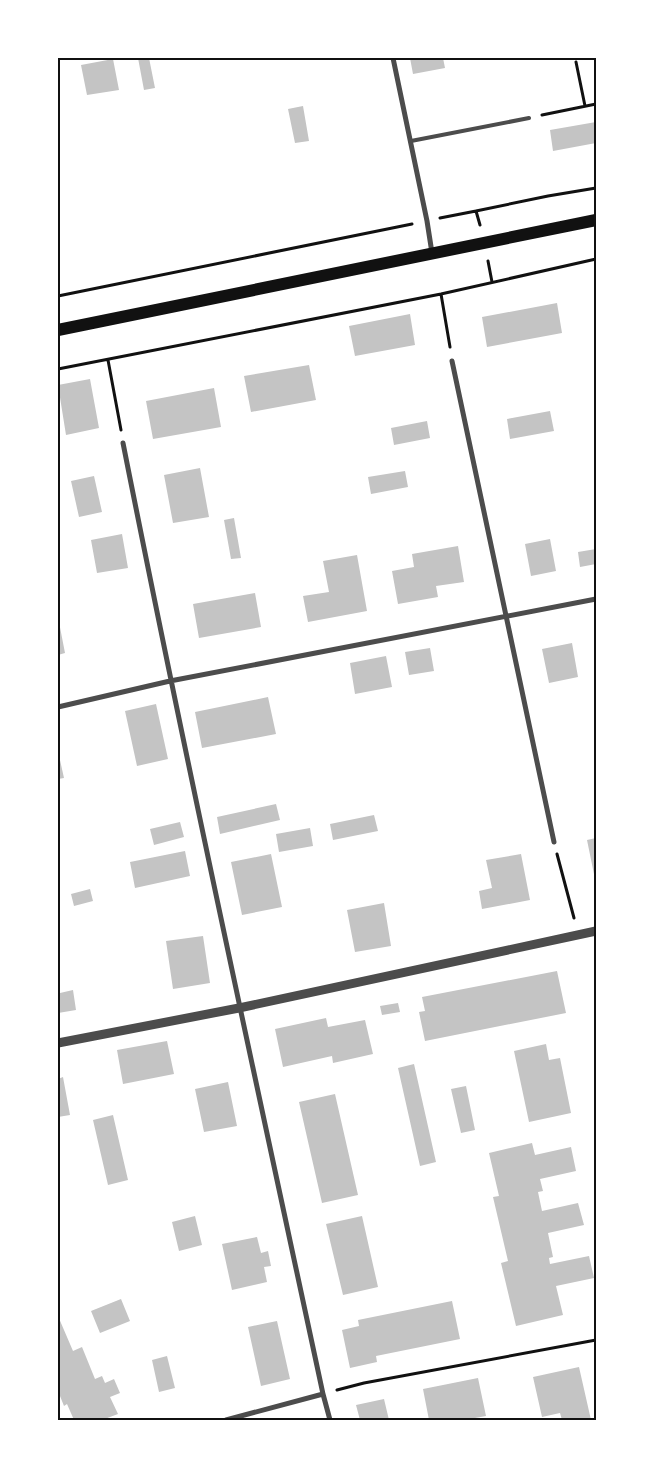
<svg xmlns="http://www.w3.org/2000/svg" width="654" height="1478" viewBox="0 0 654 1478" font-family="'PT Sans',sans-serif">
	<rect width="100%" height="100%" fill="#fff"/>
	<path fill="#c4c4c4" d="M138,58h11l6,30 -11,2z
		M410,58h33l2,10 -32,6z
		M113,59l6,31 -32,5 -6,-30z
		M303,106l6,35 -14,2 -7,-34z
		M596,122v21l-43,8 -3,-21z
		M557,303l5,30 -75,14 -5,-30z
		M410,314l5,31 -60,11 -6,-30z
		M309,365l7,35 -65,12 -7,-36z
		M90,379l9,49 -33,7 -8,-50z
		M214,388l7,39 -68,12 -7,-38z
		M550,411l4,20 -44,8 -3,-20z
		M427,421l3,17 -36,7 -3,-17z
		M200,468l9,49 -36,6 -9,-48z
		M405,471l3,16 -37,7 -3,-17z
		M94,476l8,36 -23,5 -8,-36z
		M234,518l7,40 -10,1 -7,-39z
		M122,534l6,34 -31,5 -6,-33z
		M550,539l6,32 -25,5 -6,-32z
		M458,546l6,36 -28,4 2,11 -40,7 -6,-33 22,-4 -2,-13z
		M596,549v15l-16,3 -2,-15z
		M357,555l10,56 -59,11 -5,-26 26,-4 -6,-31z
		M255,593l6,34 -62,11 -6,-34z
		M58,617l7,36 -7,2z
		M572,643l6,34 -29,6 -7,-34z
		M430,648l4,23 -25,4 -4,-23z
		M386,656l6,31 -37,7 -5,-31z
		M268,697l8,37 -74,14 -7,-36z
		M156,704l12,55 -31,7 -12,-55z
		M58,751l6,27 -6,1z
		M276,804l4,16 -60,14 -3,-17z
		M374,815l4,16 -45,9 -3,-16z
		M180,822l4,15 -30,8 -4,-16z
		M310,828l3,18 -34,6 -3,-18z
		M596,838v46l-9,-44z
		M185,851l5,25 -55,12 -5,-26z
		M271,854l11,53 -40,8 -11,-53z
		M521,854l9,46 -48,9 -3,-18 13,-3 -6,-28z
		M90,889l3,12 -19,5 -3,-12z
		M384,903l7,43 -36,6 -8,-42z
		M203,936l7,47 -37,6 -7,-48z
		M557,971l9,42 -141,28 -6,-29 6,-1 -3,-14z
		M58,982l2,11 13,-3 3,20 -18,3z
		M398,1003l2,9 -18,3 -2,-9z
		M326,1018l2,9 37,-7 8,34 -40,9 -1,-7 -49,11 -8,-38z
		M167,1041l7,33 -51,10 -6,-34z
		M546,1044l3,16 11,-2 11,55 -42,9 -15,-71z
		M414,1064l22,98 -16,4 -22,-98z
		M63,1077l7,38 -12,2v-38z
		M228,1082l9,44 -33,6 -9,-43z
		M466,1086l9,44 -14,3 -10,-44z
		M335,1094l23,101 -36,8 -23,-101z
		M113,1115l15,65 -20,5 -15,-65z
		M532,1143l3,12 36,-8 5,24 -36,8 3,12 -5,1 4,19 36,-8 6,22 -36,8 5,24 -4,1 1,6 39,-8 5,22 -38,8 7,29 -47,11 -15,-63 7,-2 -15,-64 6,-1 -10,-43z
		M195,1216l7,29 -23,6 -7,-29z
		M362,1216l16,71 -35,8 -17,-71z
		M257,1237l4,16 7,-2 3,15 -7,1 3,15 -35,8 -10,-46z
		M121,1299l9,22 -30,12 -9,-22z
		M452,1301l8,38 -84,17 1,6 -27,6 -8,-38 17,-4 -1,-6z
		M58,1316l15,35 9,-4 13,32 7,-3 3,7 9,-4 6,14 -10,4 8,17 -16,6h-28l-7,-16 -3,2 -6,-15z
		M277,1321l13,58 -29,7 -13,-59z
		M167,1356l8,32 -16,4 -7,-32z
		M579,1367l12,53h-29l-2,-7 -18,4 -9,-40z
		M478,1378l8,38 -22,4h-35l-6,-31z
		M384,1399l5,21h-29l-4,-15z"/>
	<g fill="none" stroke-linecap="round" stroke-linejoin="round">
		<path stroke="#111" stroke-width="3" d="M576,62l9,44
			M542,115l54,-11
			M440,218l36,-7
			M480,225l-4,-14 72,-15 48,-8
			M488,261l4,21
			M441,294l9,53
			M58,296l354,-72
			M108,360l13,70
			M58,369l383,-75 155,-35
			M557,854l17,64
			M337,1390l27,-7 232,-43"/>
		<path stroke="#4c4c4c" stroke-width="4" d="M411,141l118,-23"/>
		<path stroke="#4c4c4c" stroke-width="5" d="M393,58l34,163 5,32
			M452,361l102,481
			M123,443c63,318 132,634 200,951l7,26
			M58,707l112,-26 426,-82
			M226,1420l97,-26"/>
		<path stroke="#4c4c4c" stroke-width="9" d="M58,1043l181,-35 357,-77"/>
		<path stroke="#111" stroke-width="12" d="M58,330l538,-110"/>
	</g>
	<rect width="654" height="1478" fill="none" stroke="#ffffff" stroke-width="118"/>
	<rect x="59" y="59" width="536" height="1360" fill="none" stroke="#111" stroke-width="2"/>
</svg>
